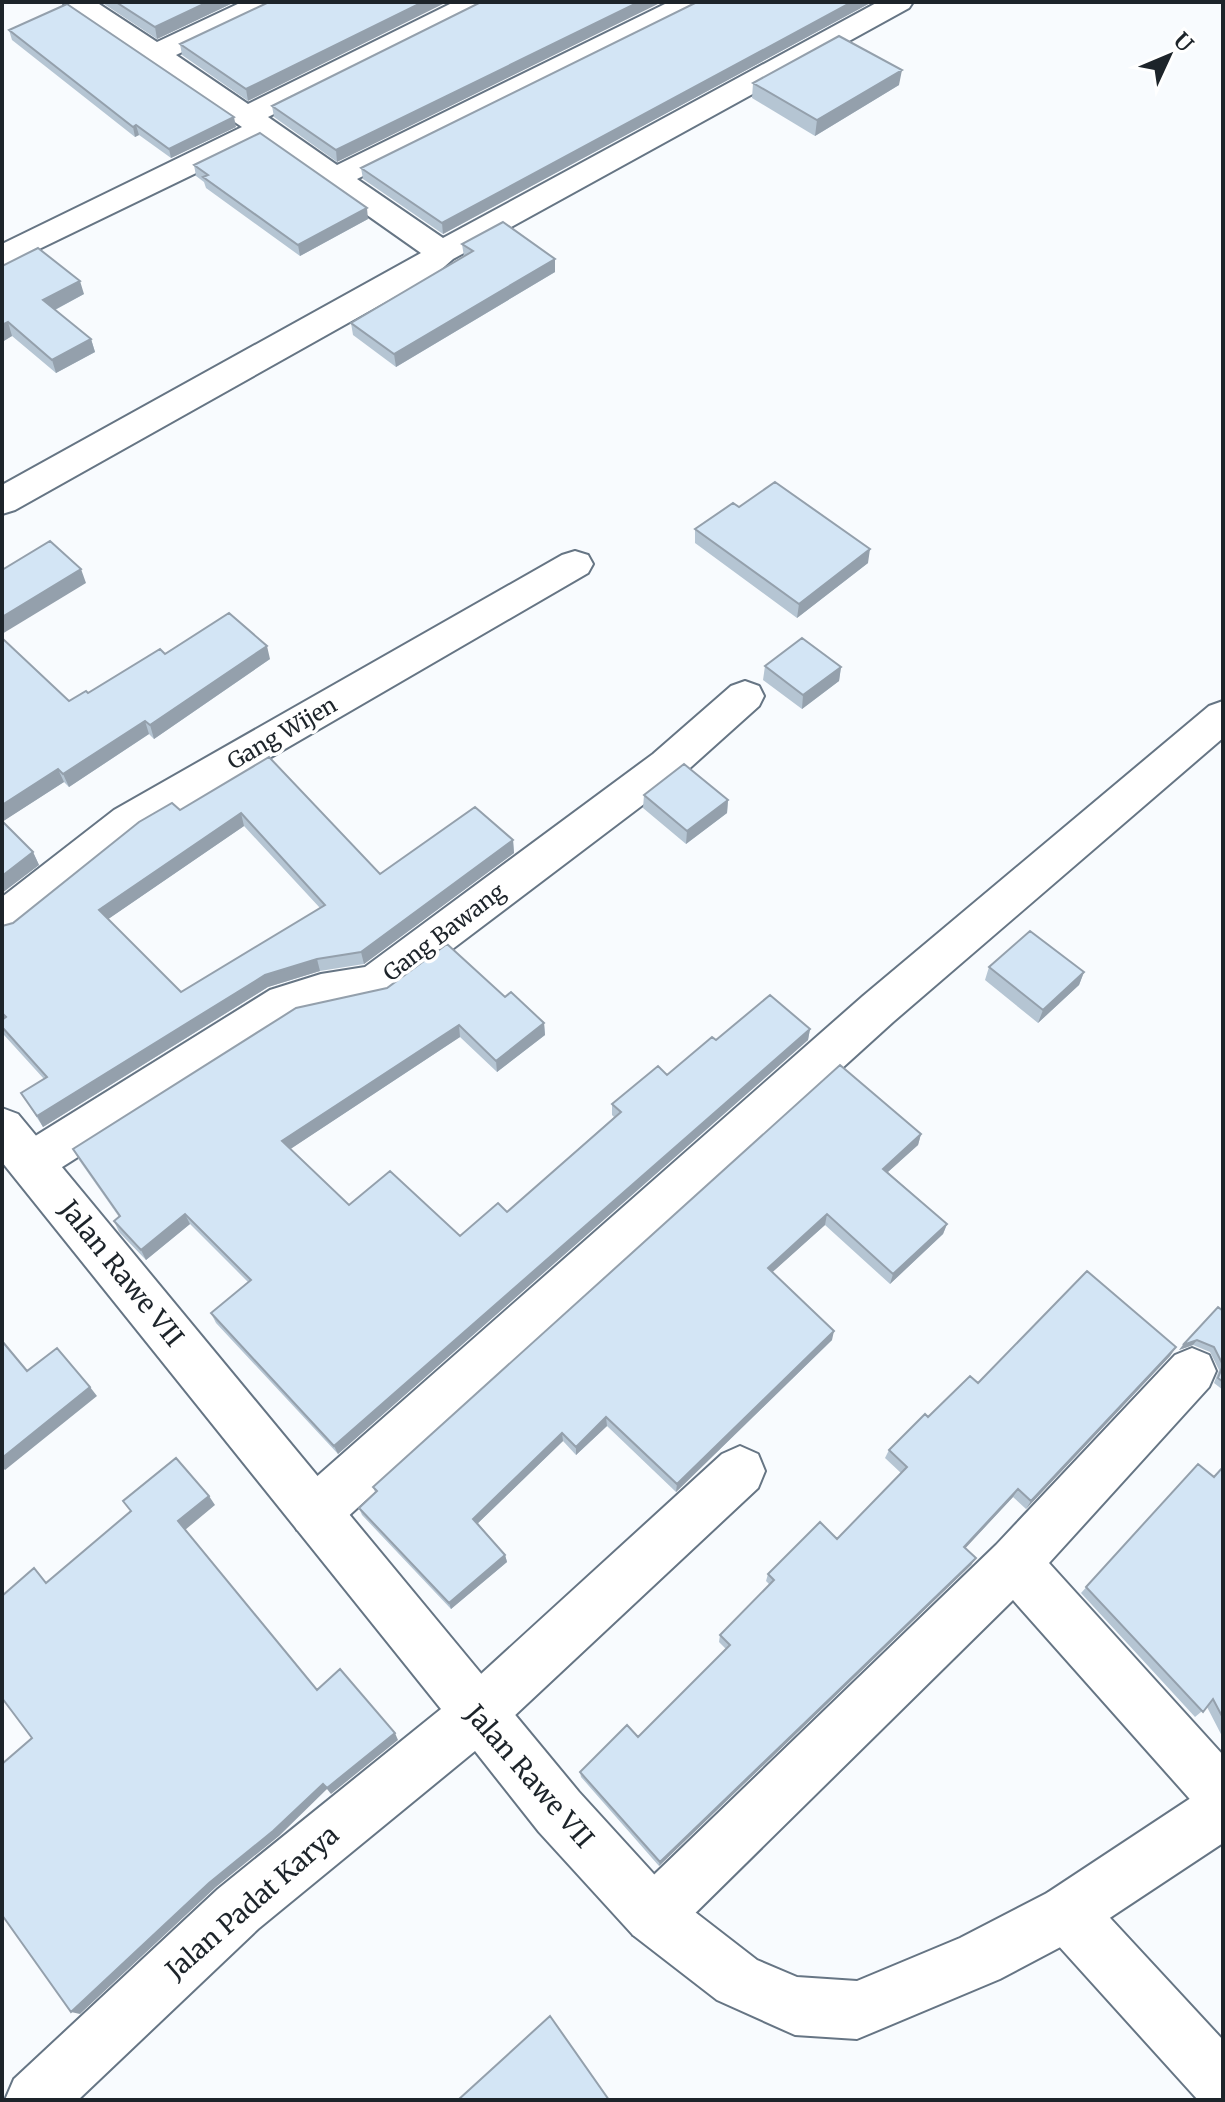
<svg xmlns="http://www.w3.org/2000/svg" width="1225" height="2102" viewBox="0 0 1225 2102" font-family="Merriweather,serif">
	<rect width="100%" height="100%" fill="#f8fbfe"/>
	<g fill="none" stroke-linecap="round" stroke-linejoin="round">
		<defs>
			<path id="street" d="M63,2h33l61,40 85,-40h37l-4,6 -99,47 72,49 206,-102h36l-4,6 -218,109 69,48 332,-163h36l-4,6 -344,171 86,59 435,-236h35l-4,6 -456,251 -16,14 -422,237 -13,4v-29l419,-232 -159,-112 -260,126v-23l240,-117 -175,-119z
				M575,551l13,4 5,9 -5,9 -446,259 -125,101 -15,5v-41l112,-87 448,-255z
				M745,681l14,5 5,10 -5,10 -78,70 -292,221 -91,20 -250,159 -16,6 -16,-6 -7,-14 7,-14 254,-158 51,-16 44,-7 288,-213 78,-68z
				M1223,701v37l-330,284 -560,508 -18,7 -18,-7 -7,-18 7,-18 566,-498 346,-290z
				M1192,1348l17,7 7,16 -7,16 -160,176 174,192v69l-19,-9 -191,-215 -340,335 -20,8 -20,-8 -8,-20 8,-20 363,-350 179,-190z
				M740,1446l18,8 7,17 -7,17 -262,245 -19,8 -19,-8 -8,-19 8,-19 264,-241z
				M1067,1885l20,8 136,147v60h-25l-151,-167 -8,-20 8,-20z"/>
			<path id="secondary" d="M2,1108l16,6 561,678 94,103 84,65 40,17 60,4 103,-43 87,-45 156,-103 20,-8v61l-136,90 -87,46 -143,60 -62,-4 -78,-35 -84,-65 -94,-103 -64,-81 -217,178 -180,171h-73l9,-21 204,-190 223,-180 -439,-547z"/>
		</defs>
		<use href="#street" stroke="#667584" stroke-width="4"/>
		<use href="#secondary" stroke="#667584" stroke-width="4"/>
		<use href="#street" fill="#fff" fill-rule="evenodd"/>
		<use href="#secondary" fill="#fff" fill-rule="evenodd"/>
	</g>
	<path fill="#b5c5d3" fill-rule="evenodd" d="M101,2h134l-78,37z
		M269,2l-21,99 -66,-46 -2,-11z
		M481,2l-144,160 -63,-45 -2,-11z
		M697,2h175l-429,232 -80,-55 -2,-11z
		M9,30l227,97 -65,31 -32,-23 -4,2 -123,-97z
		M753,83l146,2 -84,51 -63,-38z
		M194,165l174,54 -68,37 -94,-68 -2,-6 -8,-6z
		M462,244l93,15v13l-159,95 -43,-32 -2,-12 113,-66z
		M2,266l82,28 -29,16 36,29 4,13 -39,21 -44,-37 -10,6z
		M739,507l129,56 -71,55 -102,-75v-14z
		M2,638l67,63 19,-8 77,-39 105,5 -116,80 -5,-5 -80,53 -5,-5 -61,39 30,31 6,13 -37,28z
		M765,666l76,1 -2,14 -37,28 -39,-29z
		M269,757l111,117 133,-34 1,13 -150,111 -44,7 -52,16 -225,140 -22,-34 23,-14 -40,-44 -2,-5v-10l1,-1 -1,-2v-91l11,-3 167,-113zM244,826l76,82 -139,84 -73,-73z
		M644,795l84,5 -1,13 -41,31 -43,-36z
		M989,967l95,5 -5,13 -41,38 -53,-43z
		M505,997l39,26 1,12 -48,37 -37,-35 -170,112 59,56 111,31 47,-24 107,-95 -2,-2v-11l55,-29 49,-35 94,-11 -2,11 -470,414 -122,-131 -5,-10 37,-31 -58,-58 -44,36 -27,-28 -5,-11 5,-4 -40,-57 -6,-11z
		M921,1134l-3,11 -30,27 59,52 -4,10 -53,50 -65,-59 -53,47 60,68 -156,152 -69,-66 -31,29 -13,-14 -85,82 27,32 2,7 -56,47 -89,-94 -3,-7 16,-16 -2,-5z
		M1223,1311v79l-9,-7 5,-13 -9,-18 -17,-7 -14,5 4,-5z
		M1176,1347l-6,9 -144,153 -13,-12 -48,51 11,10 -5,7 -312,301 -78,-89 -1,-5 58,-35 88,-88 -7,-7 1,-7 50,-50 -4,-4 2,-7 69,-35 64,-66 -16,-15 4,-8 39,-33 50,-34z
		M1198,1464l15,13 10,-11v272l-16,-31 -12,10 -114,-124z"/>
	<path fill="#94a0ac" d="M208,2h27l-78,37 -2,-12z
		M423,2h24l-199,99 -2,-12z
		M639,2h23l-325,160 -1,-12z
		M852,2h20l-429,232 -1,-11z
		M902,70l-3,15 -84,51 2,-16z
		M234,117l2,10 -65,31 -2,-9z
		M136,125l3,10 -4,2 -2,-10z
		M367,208l1,11 -68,37 -2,-11z
		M555,259v13l-159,95 -2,-13z
		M80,281l4,13 -37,20 -4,-14z
		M8,322l4,14 -10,6v-17z
		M91,339l4,13 -39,21 -4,-13z
		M870,549l-2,14 -71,55 2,-14z
		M81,569l5,14 -84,51v-17z
		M267,646l3,13 -116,80 -4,-14z
		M841,667l-2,14 -37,28 1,-14z
		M145,721l4,13 -80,53 -6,-13z
		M58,769l6,13 -62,40v-17z
		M728,800l-1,13 -41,31 1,-13z
		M241,813l3,13 -140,96 -5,-12z
		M513,840l1,13 -150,111 -3,-12z
		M33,852l6,13 -37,28v-17z
		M317,959l3,12 -52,16 -225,140 -6,-11 228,-141z
		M1084,972l-5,13 -41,38 5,-13z
		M544,1023l1,12 -48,37 -1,-11z
		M459,1025l1,12 -174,115 -4,-11z
		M810,1029l-2,11 -470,414 -4,-8z
		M921,1134l-3,11 -38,34 3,-10z
		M185,1214l5,10 -44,36 -5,-10z
		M827,1214l-2,11 -59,53 2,-10z
		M947,1224l-4,10 -53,50 3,-10z
		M834,1331l-2,9 -156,152 1,-8z
		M1197,1340l-4,5 -14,5 4,-5z
		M1176,1347l-6,9 -144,153 5,-8z
		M90,1387l7,9 -92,74 -3,-3v-9z
		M606,1417l1,9 -31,29v-8z
		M562,1433l1,8 -88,85 -2,-7z
		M1018,1489l-5,8 -53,57 4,-7z
		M209,1496l6,9 -30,25 -7,-9z
		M505,1555l2,7 -56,47 -2,-6z
		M976,1558l-5,7 -312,301 1,-4z
		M395,1733l3,7 -67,54 -4,-5 -48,47 -63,51 -136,127 -9,-2 138,-129 114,-99z"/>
	<path fill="#d3e5f5" stroke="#94a0ac" stroke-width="2" fill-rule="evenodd" d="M116,2h92l-53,25z
		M269,2h154l-177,87 -66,-45z
		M481,2h158l-303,148 -64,-44z
		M697,2h155l-410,221 -81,-55z
		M67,4l167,113 -65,32 -33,-24 -3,2 -124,-97z
		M839,36l63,34 -85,50 -64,-37z
		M260,133l107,75 -69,37 -95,-68 5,-2 -14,-10z
		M503,222l52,37 -161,95 -43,-31 122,-72 -11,-7z
		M38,248l42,33 -37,19 48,39 -39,21 -44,-38 -6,3v-59z
		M775,482l95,67 -71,55 -104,-75 38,-26 6,4z
		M50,541l31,28 -79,48v-47z
		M229,613l38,33 -117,79 -5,-4 -82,53 -5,-5 -56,36v-167l67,63 17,-10 2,2 72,-44 5,5z
		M802,638l39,29 -38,28 -38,-29z
		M269,757l111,117 95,-67 38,33 -152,112 -44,7 -52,16 -228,141 -16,-23 26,-16 -45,-50v-7l4,-3 -4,-4v-87l11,-3 126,-101 33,-19 8,7zM241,813l84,92 -144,87 -82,-82z
		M684,764l44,36 -41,31 -43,-36z
		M2,821l31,31 -31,24z
		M1030,931l54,41 -41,38 -54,-43z
		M447,944l58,53 6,-5 33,31 -48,38 -37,-36 -177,116 67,64 41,-34 70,65 38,-33 9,9 114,-100 -9,-8 46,-38 9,9 45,-38 4,3 54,-45 40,34 -476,417 -123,-133 40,-33 -66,-66 -44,36 -27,-29 6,-5 -47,-67 223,-141 91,-20z
		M840,1065l81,69 -38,35 64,55 -54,50 -66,-60 -59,54 66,63 -157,153 -71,-67 -30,30 -14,-14 -89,86 32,36 -56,48 -90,-95 18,-17 -4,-4z
		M1087,1271l89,76 -145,154 -13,-12 -54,58 12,11 -316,304 -80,-90 47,-47 11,12 92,-92 -10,-10 54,-55 -6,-6 52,-52 17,17 70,-72 -18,-17 36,-36 3,3 42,-41 8,7z
		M1218,1307l5,4v71l-5,-4 5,-13 -9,-18 -17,-7 -14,5z
		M2,1341l25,30 30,-23 33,39 -88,71z
		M176,1458l33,38 -31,25 139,169 23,-21 55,64 -68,55 -4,-4 -50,47 -64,52 -138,129 -69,-97v-151l30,-26 -30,-40v-102l32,-28 12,15 85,-72 -8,-10z
		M1198,1464l16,13 9,-10v251l-10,-19 -10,13 -117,-125z
		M550,2016l59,84h-151z"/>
	<g text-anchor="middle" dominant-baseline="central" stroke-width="7" stroke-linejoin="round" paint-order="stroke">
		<g font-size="22" fill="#1d242a" stroke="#fff">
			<text transform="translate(282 733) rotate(-30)">Gang Wijen</text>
			<text transform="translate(444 932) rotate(-37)">Gang Bawang</text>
		</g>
		<g font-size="26" fill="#1d242a" stroke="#fff">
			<text transform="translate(122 1273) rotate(51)">Jalan Rawe VII</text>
			<text transform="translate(530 1776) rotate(49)">Jalan Rawe VII</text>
			<text transform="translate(252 1902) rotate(-41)">Jalan Padat Karya</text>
		</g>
	</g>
	<rect width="1225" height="2102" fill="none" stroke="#1d242a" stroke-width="8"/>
	<g transform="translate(1169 56) rotate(46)" stroke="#ffffff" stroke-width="6" paint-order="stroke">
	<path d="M0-6L14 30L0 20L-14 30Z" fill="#1d242a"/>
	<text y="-12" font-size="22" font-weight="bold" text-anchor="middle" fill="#1d242a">U</text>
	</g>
</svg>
